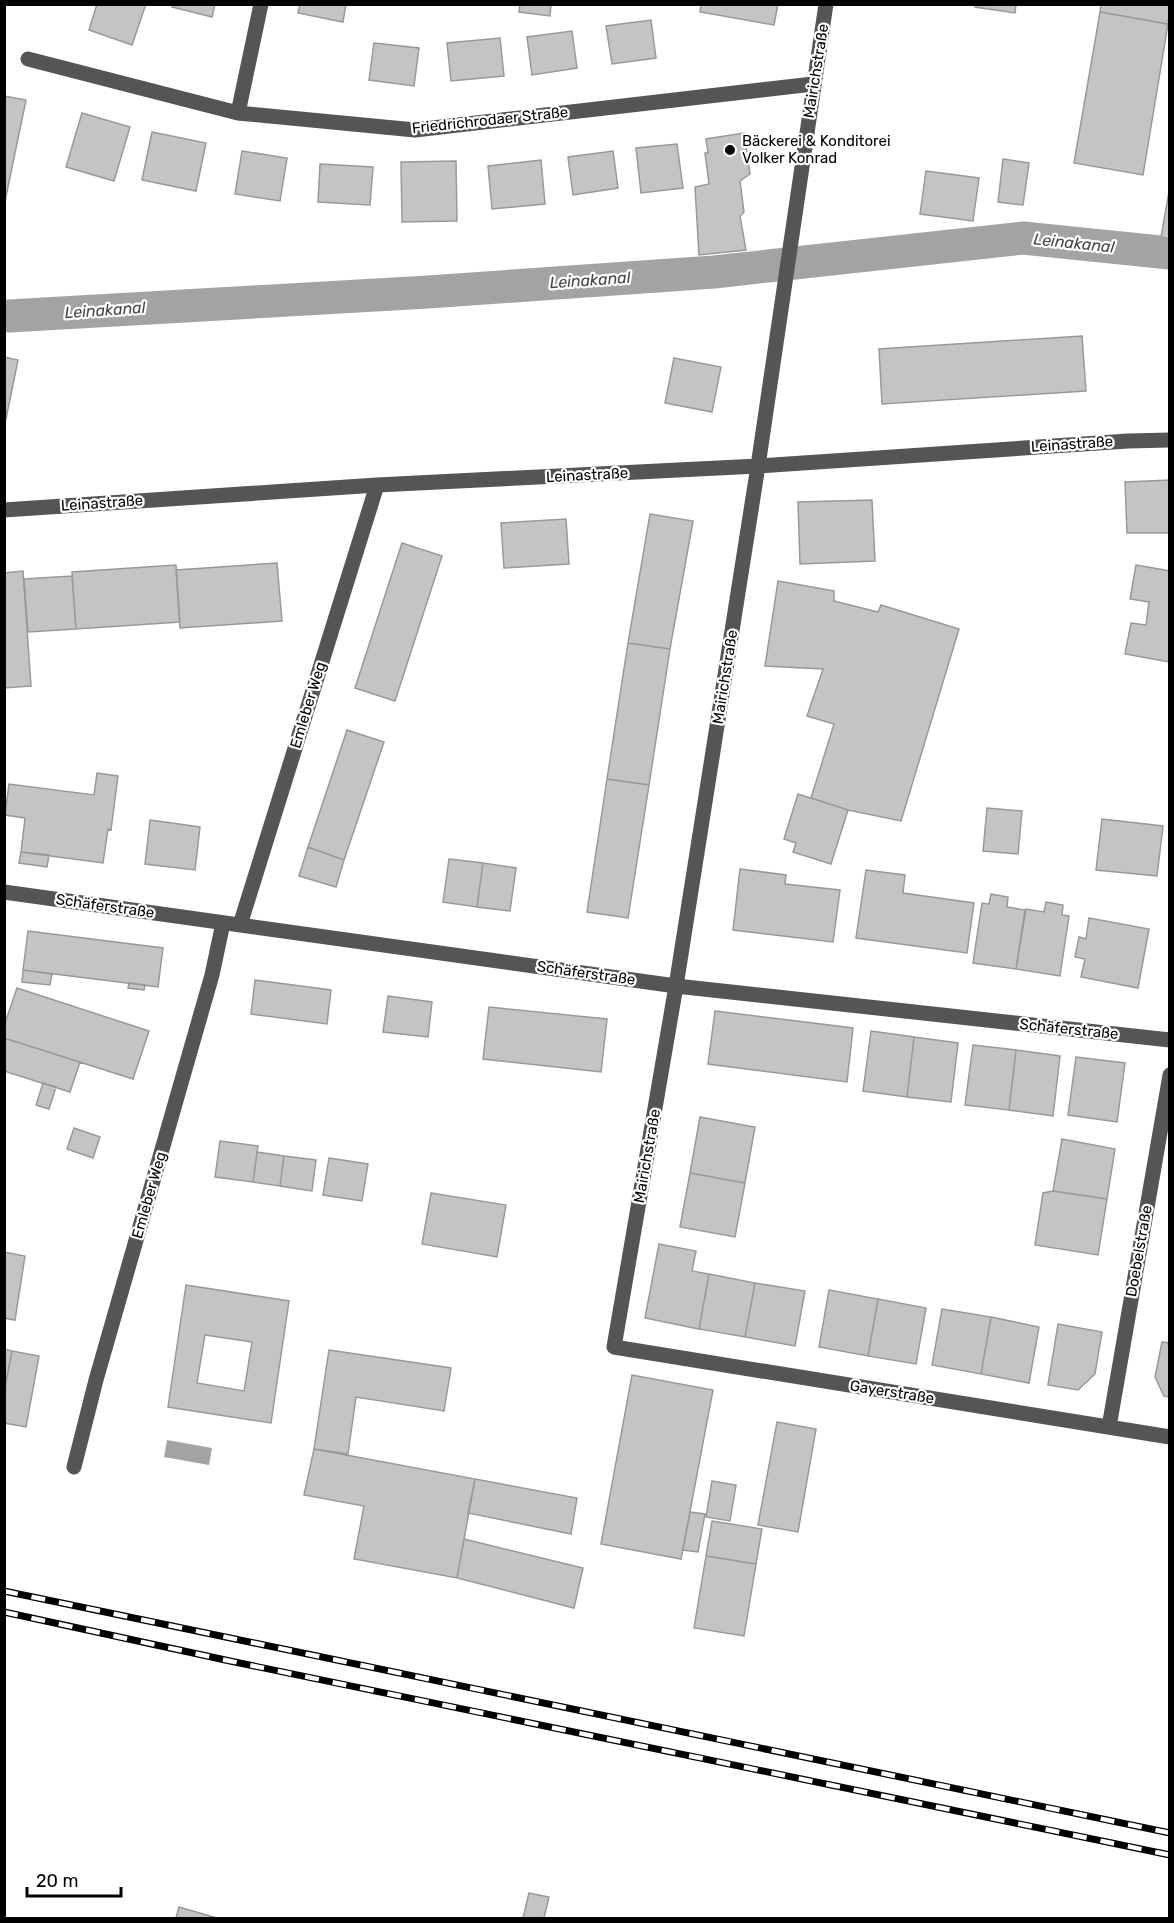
<svg xmlns="http://www.w3.org/2000/svg" width="1174" height="1923" viewBox="0 0 1174 1923" font-family="Rubik,sans-serif">
	<rect width="100%" height="100%" fill="#fff"/>
	<path fill="#a3a3a3" d="M167,1440l45,8 -3,17 -45,-8z"/>
	<g fill="none" stroke-linecap="round" stroke-linejoin="round">
		<path stroke="#a3a3a3" stroke-width="33" d="M9,316l419,-24 286,-20 309,-34 147,15"/>
	</g>
	<path fill="#c4c4c4" stroke="#999" stroke-width="1.5" fill-rule="evenodd" d="M97,4h49l-14,41 -43,-15z
		M173,4h42l-3,13 -40,-10z
		M300,4h46l-3,18 -45,-9z
		M520,4h31l-1,12 -31,-4z
		M701,4h77l-4,21 -74,-13z
		M975,4h41l-1,9 -40,-6z
		M1101,4h69l-2,20 -68,-12z
		M1100,12l68,12 -25,151 -69,-12z
		M651,20l5,38 -44,6 -6,-38z
		M572,31l5,37 -45,7 -5,-38z
		M500,38l4,38 -53,5 -4,-38z
		M374,43l45,5 -5,38 -45,-6z
		M4,96l22,4 -22,106z
		M82,113l48,14 -16,54 -48,-14z
		M152,132l54,11 -10,48 -54,-11z
		M744,133l6,41 -10,7 4,31 -4,4 6,34 -47,5 -4,-68 14,-3 -4,-31h3l-2,-14z
		M677,144l6,44 -42,5 -5,-45z
		M242,151l45,7 -7,43 -45,-7z
		M613,151l5,37 -45,7 -5,-38z
		M1003,159l26,4 -6,42 -25,-3z
		M541,160l4,44 -53,5 -4,-43z
		M456,161l1,60 -55,1 -1,-60z
		M320,164l53,3 -3,38 -52,-3z
		M926,171l53,7 -6,43 -53,-7z
		M1170,186v53l-9,-2z
		M1082,336l4,55 -204,13 -3,-55z
		M4,357l14,3 -12,59 -2,-1z
		M674,358l47,9 -9,45 -47,-9z
		M1170,480v53h-43l-2,-51z
		M872,500l3,61 -75,3 -2,-62z
		M650,514l43,7 -23,128 -42,-6z
		M566,519l3,45 -65,4 -3,-45z
		M402,543l40,13 -47,145 -40,-13z
		M277,563l5,58 -102,7 -4,-58z
		M176,565l4,57 -104,7 -4,-57z
		M1136,565l34,6v91l-45,-8 6,-31 15,2 3,-23 -19,-3z
		M23,571l8,115 -27,2v-115z
		M72,576l4,53 -48,3 -4,-53z
		M778,581l56,10v10l44,11 3,-7 78,24 -58,192 -53,-11 -37,-12 23,-74 -27,-8 16,-47 -58,-3z
		M628,643l42,6 -21,136 -42,-6z
		M347,730l37,12 -40,118 -36,-13z
		M97,773l21,3 -7,54 -3,-1 -5,34 -82,-11 4,-34 -20,-3 4,-31 85,11z
		M607,779l42,6 -21,133 -41,-6z
		M798,794l50,16 -17,54 -38,-12 3,-9 -12,-4z
		M987,808l35,3 -4,43 -35,-3z
		M1102,819l61,7 -6,50 -61,-6z
		M150,820l50,7 -5,43 -50,-6z
		M308,847l36,13 -8,27 -37,-11z
		M21,852l28,3 -2,12 -28,-4z
		M449,859l34,4 -6,44 -34,-5z
		M483,863l33,5 -6,43 -33,-4z
		M740,869l46,6 -1,9 55,6 -7,52 -100,-12z
		M866,870l39,5 -2,18 71,10 -7,50 -111,-15z
		M991,894l17,3 -1,10 18,3 -9,59 -43,-6 9,-60 7,1z
		M1046,902l17,3 -1,10 7,1 -9,60 -44,-7 10,-60 18,3z
		M1089,918l60,11 -11,59 -57,-11 4,-18 -10,-2 4,-20 7,2z
		M28,931l135,17 -5,39 -135,-17z
		M23,970l29,4 -2,11 -28,-3z
		M255,980l76,10 -4,34 -76,-10z
		M129,983l16,2 -1,5 -16,-2z
		M17,988l132,43 -16,48 -129,-41v-12z
		M388,996l44,6 -4,35 -45,-5z
		M489,1007l118,12 -6,53 -118,-13z
		M715,1011l138,17 -6,54 -139,-18z
		M871,1031l43,6 -7,60 -44,-6z
		M914,1037l44,6 -7,59 -44,-5z
		M4,1038l76,24 -10,30 -66,-21z
		M973,1045l43,5 -7,60 -44,-5z
		M1016,1050l44,6 -7,60 -44,-6z
		M1076,1057l49,6 -8,59 -49,-7z
		M43,1083l13,4 -7,22 -13,-4z
		M700,1117l55,10 -10,56 -55,-10z
		M74,1128l26,9 -7,21 -26,-9z
		M1062,1139l53,10 -8,50 -54,-8z
		M220,1141l38,5 -5,36 -38,-5z
		M257,1152l27,4 -4,30 -27,-4z
		M284,1156l32,4 -4,31 -32,-5z
		M329,1158l39,6 -6,37 -39,-6z
		M690,1173l55,10 -10,54 -55,-10z
		M1053,1191l54,8 -9,56 -63,-10 8,-52z
		M431,1193l75,12 -9,52 -75,-13z
		M659,1244l37,7 -4,20 17,3 -10,55 -54,-11z
		M4,1252l21,4 -10,64 -11,-2z
		M709,1274l46,9 -10,54 -46,-8z
		M755,1283l50,8 -10,55 -50,-9z
		M186,1285l103,16 -18,122 -103,-16zM205,1335l47,7 -8,49 -47,-8z
		M829,1290l49,9 -10,57 -49,-9z
		M878,1299l48,9 -10,56 -48,-8z
		M942,1309l49,8 -10,57 -49,-9z
		M991,1317l48,10 -10,56 -48,-9z
		M1058,1324l44,8 -7,42 -17,16 -30,-5z
		M1162,1342l8,1v54l-6,-1 -9,-19z
		M4,1349l8,2 -8,42z
		M329,1350l122,18 -7,43 -88,-14 -8,57 -34,-5z
		M12,1351l27,5 -13,71 -22,-4v-30z
		M632,1375l81,15 -32,169 -80,-15z
		M777,1422l39,7 -18,103 -40,-7z
		M314,1449l161,30 -18,99 -103,-19 10,-53 -60,-11z
		M475,1479l102,19 -6,36 -103,-21z
		M712,1481l24,4 -6,36 -24,-4z
		M690,1512l15,2 -7,38 -15,-2z
		M712,1521l50,8 -6,35 -50,-8z
		M464,1539l119,29 -9,40 -117,-30z
		M706,1556l50,8 -12,72 -50,-8z
		M529,1893l20,4 -5,21h-21z
		M179,1907l38,11h-41z"/>
	<g fill="none" stroke-linecap="round" stroke-linejoin="round">
		<path stroke="#555" stroke-width="15" d="M826,4l-68,462 -82,520 -62,361 556,90
			M28,59l210,54 177,17 398,-46
			M238,113l23,-109
			M4,510l373,-25 381,-19 370,-25 42,-1
			M4,892l672,94 494,54
			M240,925l137,-440
			M1109,1427l61,-352
			M74,1467l22,-87 116,-405 11,-52"/>
		<defs>
			<path id="rail" d="M4,1591l1166,242
				M4,1612l226,49 940,194"/>
		</defs>
		<use href="#rail" stroke="#000" stroke-width="7"/>
		<use href="#rail" stroke="#fff" stroke-width="4.5" stroke-dasharray="14" stroke-linecap="butt"/>
	</g>
	<circle fill="#000" stroke="#fff" stroke-width="2" cx="730" cy="150" r="6"/>
	<g text-anchor="middle" dominant-baseline="central" stroke-width="4.5" stroke-linejoin="round" paint-order="stroke">
		<g font-size="15" fill="#000" stroke="#fff">
			<text transform="translate(816 71) rotate(-81)">Mairichstraße</text>
			<text transform="translate(490 120) rotate(-6)">Friedrichrodaer Straße</text>
			<text transform="translate(1072 444) rotate(-4)">Leinastraße</text>
			<text transform="translate(587 475) rotate(-3)">Leinastraße</text>
			<text transform="translate(102 503) rotate(-4)">Leinastraße</text>
			<text transform="translate(725 677) rotate(-81)">Mairichstraße</text>
			<text transform="translate(308 705) rotate(-73)">Emleber Weg</text>
			<text transform="translate(105 906) rotate(8)">Schäferstraße</text>
			<text transform="translate(586 973) rotate(8)">Schäferstraße</text>
			<text transform="translate(1069 1029) rotate(6)">Schäferstraße</text>
			<text transform="translate(647 1156) rotate(-80)">Mairichstraße</text>
			<text transform="translate(149 1195) rotate(-74)">Emleber Weg</text>
			<text transform="translate(1139 1251) rotate(-80)">Doebelstraße</text>
			<text transform="translate(892 1392) rotate(9)">Gayerstraße</text>
		</g>
		<g font-size="15" fill="#000" stroke="#fff" text-anchor="start">
			<text x="742" y="141">Bäckerei &amp; Konditorei<tspan x="742" dy="17">Volker Konrad</tspan></text>
		</g>
		<g font-size="16" font-style="italic" fill="#444" stroke="#fff">
			<text transform="translate(1074 243) rotate(6)">Leinakanal</text>
			<text transform="translate(590 280) rotate(-4)">Leinakanal</text>
			<text transform="translate(105 310) rotate(-4)">Leinakanal</text>
		</g>
	</g>
	<rect width="1174" height="1923" fill="none" stroke="#000000" stroke-width="12"/>
	<path d="M27 1887v9h94v-9" fill="none" stroke="#000000" stroke-width="3"/>
	<text x="36" y="1887" font-size="18" fill="#000000" stroke="#ffffff" stroke-width="4.5" paint-order="stroke">20 m</text>
</svg>
